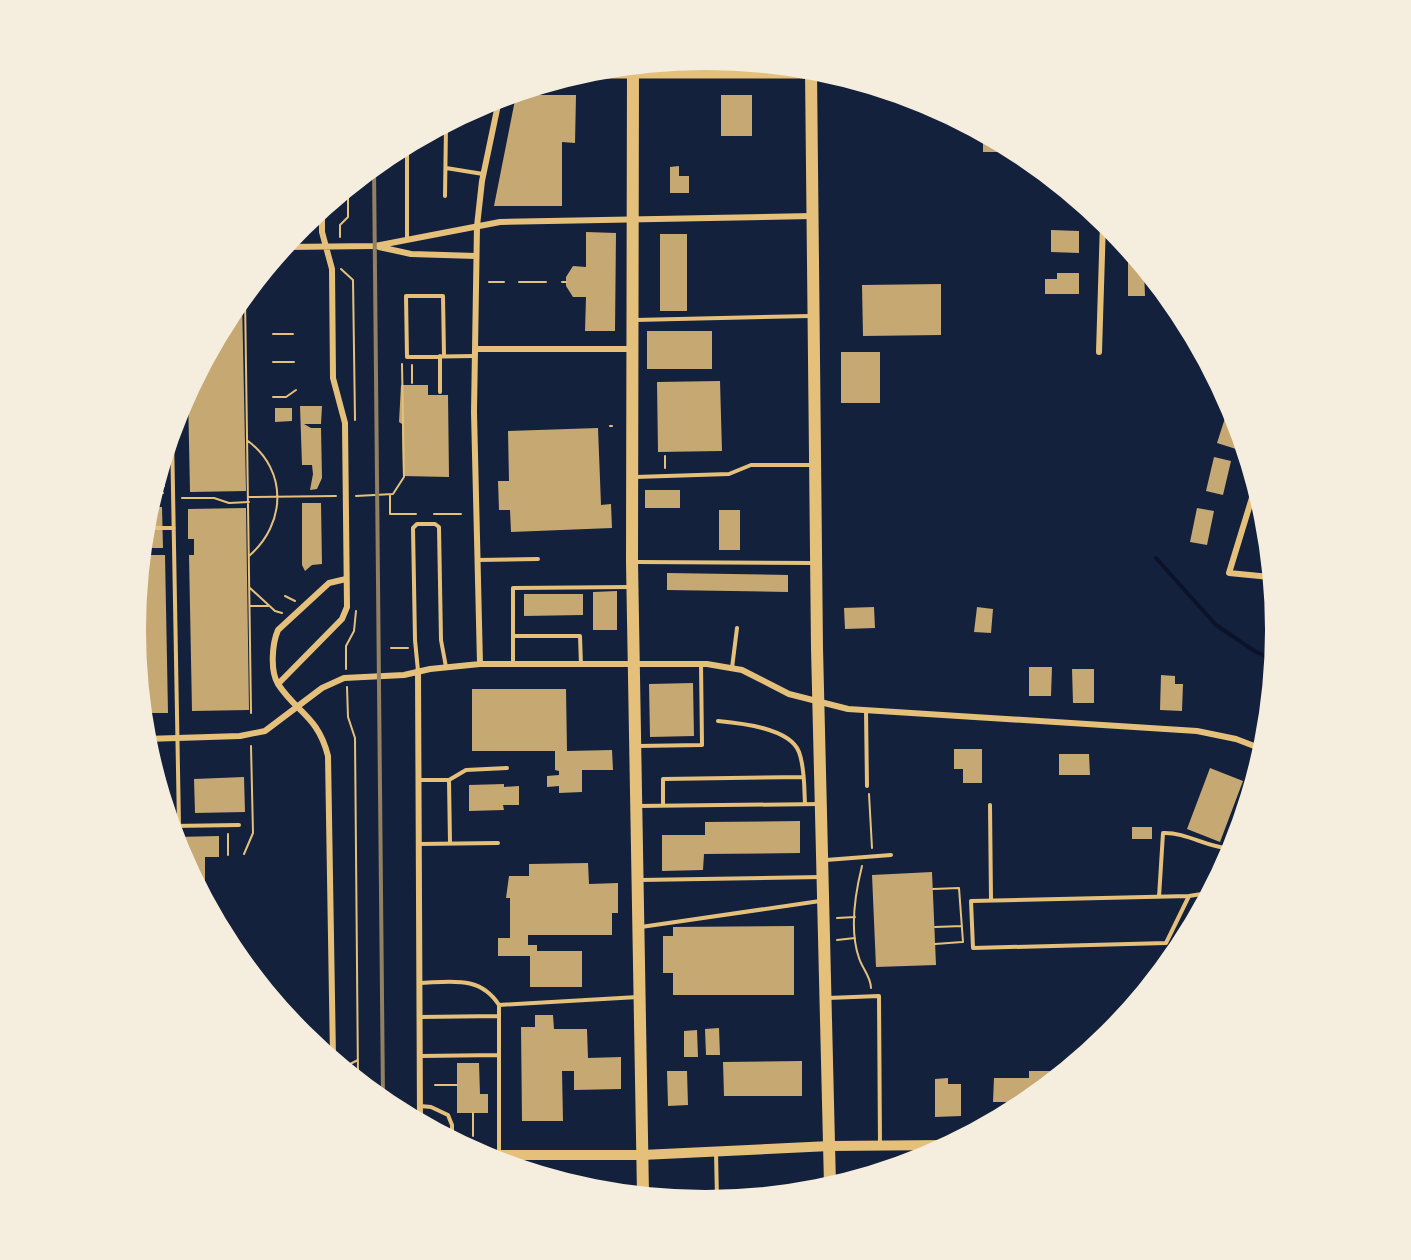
<svg xmlns="http://www.w3.org/2000/svg" width="1411" height="1260" viewBox="0 0 1411 1260" font-family="'Fira Sans Condensed',sans-serif">
	<rect width="100%" height="100%" fill="#14213d"/>
	<g fill="none" stroke-linecap="round" stroke-linejoin="round">
		<path stroke="#0b132b" stroke-width="4" d="M1156,558l60,67 40,27 17,7"/>
	</g>
	<path fill="#c6a872" d="M516,95h60l-1,48 -13,-1v64h-68z
		M721,95h31v41h-31z
		M983,135l15,8v9h-15z
		M1017,154l5,2 9,8 -14,-1z
		M679,166v10h10v17h-19v-26z
		M1051,230l28,1v22l-28,-1z
		M586,232l30,1 -1,98h-30l1,-34h-13l-7,-11v-9l7,-11 13,1z
		M660,234h27v77h-27z
		M1128,258h6l10,13 1,25h-17z
		M1057,273h22v21h-34v-15h12z
		M941,284v51l-78,1 -1,-51z
		M242,300l4,191 -56,1 -2,-98 44,-81z
		M647,331h65v38h-65z
		M841,352h39v51h-39z
		M720,381l2,70 -64,1 -1,-70z
		M401,385h27v10h20l1,82 -46,-1 -1,-52 -3,-2z
		M300,406h22l-1,18h-17l7,4h10l1,50 -5,11 -7,1 3,-16 -1,-9h-10z
		M275,408h17v13l-17,1z
		M1225,418l10,3 5,15 -4,13 -19,-6z
		M598,428l3,77 10,-1 1,24 -101,4 -1,-22h-11l-1,-29h11l-1,-50z
		M1214,457l17,4 -8,34 -17,-4z
		M164,462l1,25h-9z
		M645,490h35v18h-35z
		M302,503h19l1,61 -10,1 -7,6 -3,-6z
		M150,507h12l1,41h-19z
		M246,508l3,202 -57,1 -3,-156h5v-16h-6v-30z
		M1197,508l17,3 -7,34 -17,-3z
		M719,510h21v40h-21z
		M143,555h22l3,158h-24l-8,-83z
		M667,573l121,2v17l-121,-2z
		M617,591v39h-24v-38z
		M524,594h59v21l-59,1z
		M874,607l1,21 -30,1 -1,-21z
		M977,607l16,2 -2,24 -17,-1z
		M1029,667h23l-1,29h-22z
		M1072,669h22v34h-21z
		M1161,675l14,1v8h8l-1,27 -22,-1z
		M693,683l1,53 -44,1 -1,-53z
		M472,689h94l1,62 45,-1 1,20h-31v22l-23,1v-7l-12,1v-11l12,-1v-4l-4,-1v-19h-83z
		M954,749h28v34h-19v-14h-9z
		M1059,754h30l1,21h-31z
		M1210,768l33,13 -23,61 -33,-13z
		M244,777l1,35 -50,1 -1,-34z
		M504,784v3l15,-1v19h-16l1,5 -35,1v-26z
		M800,821v32l-96,1 -1,16 -41,1v-36h43v-13z
		M1132,827h20v12h-20z
		M219,836v21h-14v32h-4l-25,-52z
		M588,863l1,21 29,-1v30h-6v22h-84v10h9v6h45v36h-52v-31h-32v-18h12v-40h-4l3,-22h20v-12z
		M932,872l4,93 -60,2 -4,-92z
		M794,926v69h-121v-22h-10v-37h10v-9z
		M535,1015h18l1,14h33l1,29 33,-1v32l-47,1v-19h-12l1,50h-41l-1,-94h14z
		M719,1028l1,27h-14l-1,-26z
		M697,1030l1,27h-14v-26z
		M802,1061v35h-78l-1,-34z
		M457,1063h22l1,31h8v19h-31z
		M667,1071h20l1,34 -20,1z
		M1029,1071h25v7l-29,24h-32l1,-24h35z
		M948,1078v6h13v32l-26,1v-38z"/>
	<g fill="none" stroke-linecap="round" stroke-linejoin="round">
		<path stroke="#e5c07b" stroke-width="2" d="M340,237v-12l8,-8v-27
			M341,269l12,11 2,140
			M489,282h15
			M519,282h27
			M562,282h4
			M245,297l6,416
			M273,334h20
			M273,362h21
			M412,365v18
			M273,397h13l10,-7
			M610,426h2
			M248,441c40,30 38,83 1,115
			M665,456v12
			M154,493h9
			M390,495v19h26
			M356,496l37,-2 11,-17 -2,-113
			M249,497l87,-1
			M182,498h32l15,5 20,-1
			M434,514h27
			M250,588l25,23 7,2
			M285,596l10,5
			M250,606h18
			M391,648h17
			M346,669v-23l8,-15 2,-20
			M347,687l1,30 7,21 3,341
			M869,794l3,54
			M228,834v21
			M244,854l9,-21 -2,-87
			M862,866c-7,28 -13,63 -3,92 3,10 12,19 12,30
			M933,889l26,-1 4,54
			M837,918l18,-1
			M935,927l27,-1
			M837,940l18,-2
			M935,944l27,-2
			M344,1067l14,-7
			M435,1085h22
			M473,1113v23"/>
		<path stroke="#e5c07b" stroke-width="4" d="M446,168l37,6
			M445,196l1,-70
			M407,240v-94
			M635,320l175,-4
			M440,356v36
			M444,356l-1,-60h-37l1,61 68,-1
			M172,434l7,392
			M635,477l94,-3 22,-9h61
			M146,528h28
			M477,560l61,-1
			M636,562l178,1
			M513,636v-48l118,-1
			M513,665v-29h67l1,29
			M732,668l5,-40
			M418,671l-3,-31 -2,-112 4,-4h18l4,3 2,113 5,27
			M866,710l1,76
			M718,721c22,2 72,7 81,31 6,16 5,36 6,52
			M637,746l65,-1 -1,-81
			M419,780h30l17,-10 41,-2
			M449,780l1,63
			M990,805l1,95
			M638,806l182,-2
			M663,806v-27l140,-2
			M172,826l67,-1
			M419,844l79,-1
			M826,860l65,-5
			M640,880l182,-3
			M1189,896l-23,47 -193,5 -2,-47 218,-5 19,-3
			M1159,897l4,-64c23,-1 43,14 65,15l5,-4
			M641,927l179,-26
			M419,983c32,-1 61,-8 80,22
			M828,998l51,-2 1,149
			M420,1017l79,-1
			M420,1056l79,-1
			M420,1106l11,1 17,8 4,10v13
			M716,1152l1,47
			M499,1153v-148l139,-8"/>
		<path stroke="#e5c07b" stroke-width="6" d="M286,247l89,-1 125,-24 312,-6
			M379,247l32,7 65,2
			M475,349h156
			M1099,352l4,-130
			M1255,488l-26,85 41,4
			M480,664l-6,-252 3,-186 5,-45 17,-81
			M418,671l2,450
			M278,684l64,-65 5,-12 -2,-184 -12,-45 -1,-109 -10,-37v-21
			M146,739l94,-3 25,-5 57,-43 22,-10 60,-3 26,-6 50,-5h227l35,6 47,24 59,15 349,22 39,8 26,10
			M333,1058l-5,-302c-10,-40 -31,-43 -50,-72 -8,-13 -6,-40 0,-54l51,-47 17,-4"/>
		<path stroke="#e5c07b" stroke-width="9" d="M585,74h242"/>
		<path stroke="#e5c07b" stroke-width="10" d="M484,1155h158l188,-9 116,-1"/>
		<path stroke="#e5c07b" stroke-width="12" d="M633,67l-1,495 11,632
			M811,70l6,578 13,537"/>
		<path stroke="#918062" stroke-width="4" d="M374,168l9,931"/>
	</g>
	<path d="M0 0H1411V1260H0ZM705 70H706A559 559 0 0 1 1265 629V631A559 559 0 0 1 706 1190H705A559 559 0 0 1 146 631V629A559 559 0 0 1 705 70Z" fill="#f5edde" fill-rule="evenodd"/>
</svg>
